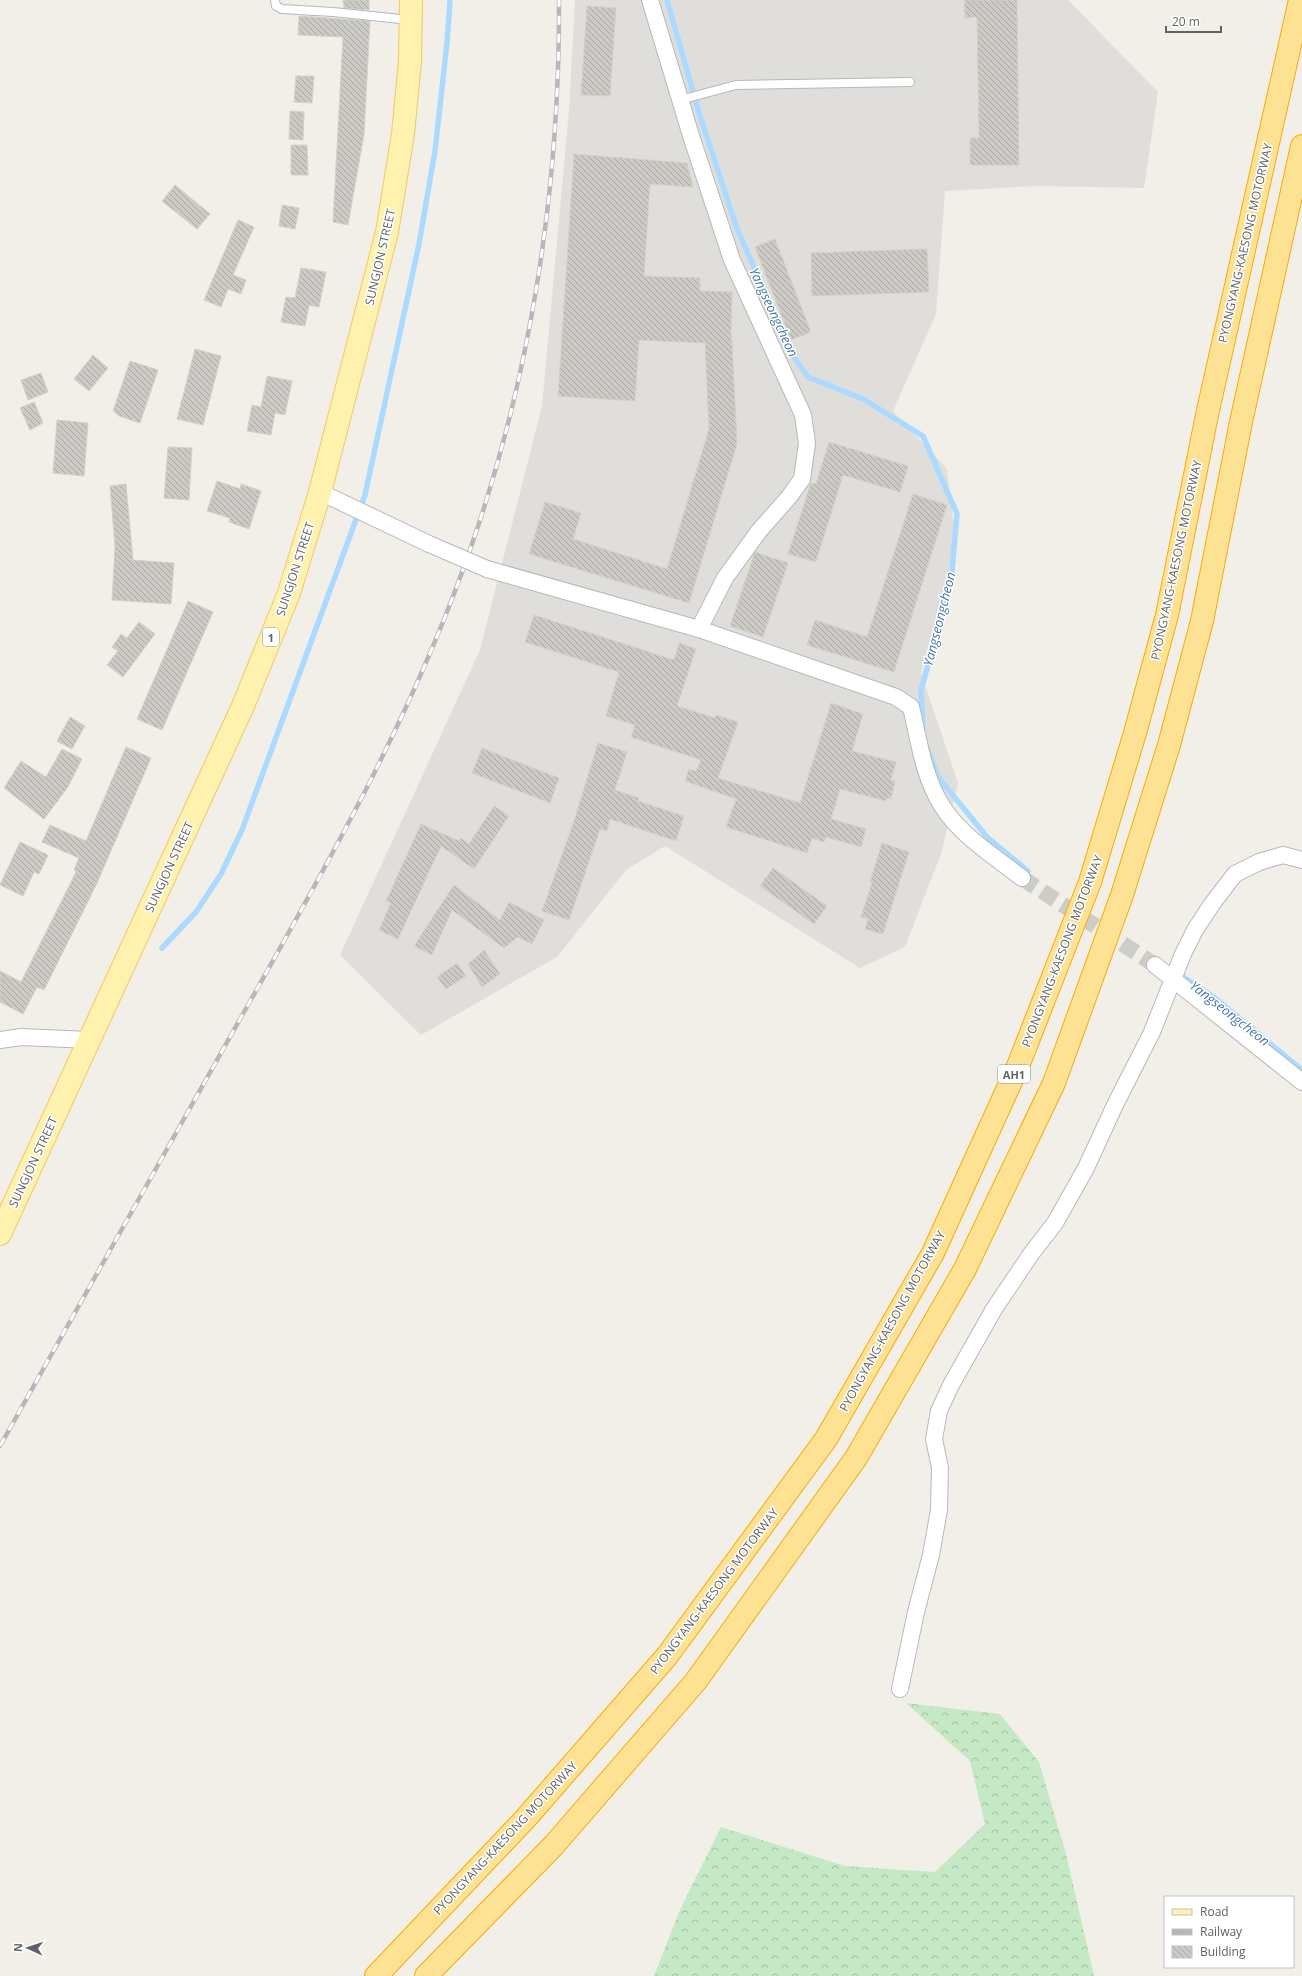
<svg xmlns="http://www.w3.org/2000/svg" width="1302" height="1976" viewBox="0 0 1302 1976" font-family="'Open Sans',sans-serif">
	<defs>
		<pattern id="forest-crowns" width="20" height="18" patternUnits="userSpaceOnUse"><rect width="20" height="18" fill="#c5e8c5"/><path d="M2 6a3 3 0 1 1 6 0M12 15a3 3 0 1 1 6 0" fill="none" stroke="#a3c0a4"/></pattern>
		<pattern id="building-back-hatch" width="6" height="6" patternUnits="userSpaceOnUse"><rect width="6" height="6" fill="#cccac5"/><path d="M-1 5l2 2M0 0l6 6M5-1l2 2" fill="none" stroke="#a9a8a4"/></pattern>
	</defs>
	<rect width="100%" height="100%" fill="#f1efe8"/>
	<path fill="#e0deda" d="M575,0h493l90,92 -14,96 -109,-2 -90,5 -9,123 -43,97 54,58 9,75 -35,129 37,110 -17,71 -36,93 -45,21 -195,-122 -39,24 -69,87 -136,78 -81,-80 140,-305 62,-244 27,-295z"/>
	<path fill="url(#forest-crowns)" d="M906,1703l94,11 39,48 27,92 28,122h-440l25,-64 42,-85 124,39 90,6 50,-48 -15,-63z"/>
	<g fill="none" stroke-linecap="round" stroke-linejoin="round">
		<path stroke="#aadaff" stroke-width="5.5" d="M667,0l33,116 36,110 55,127 17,24 55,22 60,37 34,78 -6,68 -30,108 2,38
			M927,748l11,29 49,60 41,34
			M162,948l34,-36 25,-38 21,-44 123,-335 54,-251 16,-93 12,-108 3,-43
			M1176,972l39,26 87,72"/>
	</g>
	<path fill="url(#building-back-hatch)" stroke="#d6d1c6" d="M343,0h26v10l-25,-2z
		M964,0h53l2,165h-49v-27h9l-2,-121 -12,1z
		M587,6l29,2 -6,88 -29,-1z
		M299,16l71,5 -6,113 -16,91 -15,-3 10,-185 -45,-2z
		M296,76h18l-2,27 -18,-1z
		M290,111l14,1 -1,28 -14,-1z
		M291,145h16l1,30h-17z
		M574,154l113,9 6,24 -43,-3 -6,92 56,2v13l32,1 -1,49h1l5,103 -48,159 -160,-49 16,-52 36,11 -8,26 94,30 42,-140 -4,-86 -66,-3 -4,61 -77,-5z
		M175,185l35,29 -13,15 -35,-28z
		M282,205l17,3 -4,21 -16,-3z
		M238,220l16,7 -21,48 13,5 -5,14 -13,-5 -7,18 -17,-7z
		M775,239l36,93 -20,8 -36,-93z
		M927,249l2,43 -117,4 -1,-43z
		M301,268l25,4 -7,35 -10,-2 -4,21 -24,-4 5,-25 9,1z
		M195,349l26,7 -18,69 -26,-6z
		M93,355l15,13 -19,23 -15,-12z
		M130,361l28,9 -18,53 -21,-7 -6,-5z
		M41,373l7,19 -20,8 -7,-20z
		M267,376l25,5 -7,34 -10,-2 -4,22 -24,-4 5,-26 9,2z
		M34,402l9,21 -13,7 -10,-22z
		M57,420l31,3 -4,53 -31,-3z
		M829,442l79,24 -8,26 -57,-17 -27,87 -28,-8 23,-71 5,1z
		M168,447l24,1 -3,52 -25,-2z
		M217,481l23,8 1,-5 20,7 -12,38 -20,-7 1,-4 -23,-7z
		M126,484l7,76 41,3 -3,41 -59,-4 3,-53 -5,-61z
		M913,494l34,11 -53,167 -87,-27 8,-25 52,17z
		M755,552l33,11 -25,74 -33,-11z
		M188,601l25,11 -51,118 -25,-11z
		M534,615l140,45 5,-17 17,6 -19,57 38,12 1,-3 22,7 -20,56 82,25 31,-100 32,11 -11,37 44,11 -5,18 4,1 -4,18 -4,-1 -1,3 -46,-12 -9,30 35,10 -5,18 -35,-10 -2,5 -12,-4 -5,15 -81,-26 10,-28 -51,-18 4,-12 7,2 5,-11 -70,-23 4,-12 -29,-9 13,-44 -94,-30z
		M139,622l16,12 -32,43 -16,-12 11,-14 -6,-4 9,-13 6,4z
		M70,717l15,9 -13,23 -15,-8z
		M598,743l29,9 -12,38 24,8 -1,3 46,15 -8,25 -66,-22 -3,12 -7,-2 -31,91 -27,-9 31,-87z
		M126,747l25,11 -53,123 -54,109 -7,-3 -14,27 -23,-12v-31l21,11 55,-110 -2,-2 5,-12 -37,-16 8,-17 36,16z
		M482,748l77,30 -9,25 -78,-30z
		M62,749l20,10 -14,28 -24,32 -40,-31 17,-27 25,16z
		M494,806l15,10 -35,53 -33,-23 -43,93 -19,-9 12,-27 -5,-2 35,-77 38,17 2,-3 8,6z
		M20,842l28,13 -9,19 -5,-2 -11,24 -23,-11z
		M882,843l27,9 -26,82 -18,-5 3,-10 -7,-2 11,-34 -2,-1z
		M773,868l54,38 -13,18 -54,-38z
		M454,885l46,35 9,-18 35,18 -12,24 -14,-7 -14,11 -52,-38 -20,45 -18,-9z
		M484,950l16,24 -18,13 -14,-23z
		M457,963l9,13 -20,13 -9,-12z"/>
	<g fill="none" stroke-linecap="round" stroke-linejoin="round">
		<path stroke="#ccccc8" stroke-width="16" stroke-dasharray="16 8" stroke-linecap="butt" d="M1022,878l133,87"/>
		<defs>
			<path id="lane" d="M275,0l1,6 6,3 51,3 77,8
				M680,100l56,-15 174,-3"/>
			<path id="street" d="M650,0l42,139 40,121 71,155 4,28 -5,36 -13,18 -30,34 -34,47 -26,51
				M320,492l109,52
				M487,569l212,60 197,68 15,10c8,33 12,69 31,99 19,30 53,51 80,72
				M1155,965l147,117
				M0,1040l21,-3 69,3
				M900,1689l16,-77 15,-57 8,-45 1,-42 -6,-29 5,-28 12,-26 43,-76 37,-55 24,-31 31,-55 29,-63 37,-73 31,-78 12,-24 17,-26 23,-30 24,-12 24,-7 19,5"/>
			<path id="primary" d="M0,1234l243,-528 46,-113 31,-101 67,-260 16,-98 7,-73 1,-61"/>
			<path id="highway" d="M376,1976l150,-158 141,-162 159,-217 107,-186 85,-187 72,-184 45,-149 32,-118 40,-200 93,-415
				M426,1976l128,-131 142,-164 160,-223 109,-189 89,-186 68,-188 47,-150 33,-124 39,-199 61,-276"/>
		</defs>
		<use href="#lane" stroke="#b5b8bc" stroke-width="10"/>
		<use href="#street" stroke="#b5b8bc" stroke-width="18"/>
		<use href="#primary" stroke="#f2c960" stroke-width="24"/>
		<use href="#highway" stroke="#f9ab00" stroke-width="24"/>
		<use href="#lane" stroke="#fff" stroke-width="8"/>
		<use href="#street" stroke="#fff" stroke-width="16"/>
		<use href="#primary" stroke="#fff2af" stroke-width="22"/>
		<use href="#highway" stroke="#fde293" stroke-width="22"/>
		<defs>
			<path id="rail" d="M0,1446c81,-145 163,-289 244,-434 86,-152 172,-303 228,-468 60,-174 88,-360 87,-544"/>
		</defs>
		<use href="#rail" stroke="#b6b7b8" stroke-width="4.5"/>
		<use href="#rail" stroke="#fff" stroke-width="3" stroke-dasharray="9" stroke-linecap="butt"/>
		<defs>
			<path id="street-bridge" d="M429,544l58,25"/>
		</defs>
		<use href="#street-bridge" stroke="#b5b8bc" stroke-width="18" stroke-linecap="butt"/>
		<use href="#street-bridge" stroke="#fff" stroke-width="16"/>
	</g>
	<g text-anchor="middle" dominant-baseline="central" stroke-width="3" stroke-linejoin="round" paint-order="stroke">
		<g fill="#fff" stroke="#8f9295" stroke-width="1">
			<rect x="263" y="628" width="16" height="18" rx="3"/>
			<rect x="998" y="1065" width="32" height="18" rx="3"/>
		</g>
		<g font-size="11" font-weight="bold" fill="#5f6368">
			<text x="271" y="637">1</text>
			<text x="1014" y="1074">AH1</text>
		</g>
		<g font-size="12" fill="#5f6368" stroke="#fff">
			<text transform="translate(1245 243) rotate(-77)">PYONGYANG-KAESONG MOTORWAY</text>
			<text transform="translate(380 257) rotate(-77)">SUNGJON STREET</text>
			<text transform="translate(1176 560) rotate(-78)">PYONGYANG-KAESONG MOTORWAY</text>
			<text transform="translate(295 569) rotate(-72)">SUNGJON STREET</text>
			<text transform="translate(169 867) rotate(-65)">SUNGJON STREET</text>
			<text transform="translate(1062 951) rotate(-69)">PYONGYANG-KAESONG MOTORWAY</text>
			<text transform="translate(33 1162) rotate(-65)">SUNGJON STREET</text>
			<text transform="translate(892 1321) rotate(-61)">PYONGYANG-KAESONG MOTORWAY</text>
			<text transform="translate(714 1591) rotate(-53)">PYONGYANG-KAESONG MOTORWAY</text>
			<text transform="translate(505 1838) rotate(-47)">PYONGYANG-KAESONG MOTORWAY</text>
		</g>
		<g font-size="13" font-style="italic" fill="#4174aa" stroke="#fff">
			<text transform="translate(774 312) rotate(65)">Yangseongcheon</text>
			<text transform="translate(939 619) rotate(-76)">Yangseongcheon</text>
			<text transform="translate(1230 1013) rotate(38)">Yangseongcheon</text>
		</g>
	</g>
	<rect x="1164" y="1896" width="130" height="72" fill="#ffffff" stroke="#bfc1c3"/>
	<rect x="1172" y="1909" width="20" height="6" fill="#fff2af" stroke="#bfc1c3"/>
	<text x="1200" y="1916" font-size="12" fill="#5f6368">Road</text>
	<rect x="1172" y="1929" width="20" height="6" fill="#b6b7b8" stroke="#bfc1c3"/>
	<text x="1200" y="1936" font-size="12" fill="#5f6368">Railway</text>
	<rect x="1172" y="1946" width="20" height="12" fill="url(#building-back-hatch)" stroke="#bfc1c3"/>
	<text x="1200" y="1956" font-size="12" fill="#5f6368">Building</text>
	<g transform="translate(28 1948) rotate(273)" stroke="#ffffff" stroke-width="3" paint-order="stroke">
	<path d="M0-3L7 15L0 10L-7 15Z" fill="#5f6368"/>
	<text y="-6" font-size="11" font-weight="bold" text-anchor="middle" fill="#5f6368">N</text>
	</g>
	<path d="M1166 26v6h55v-6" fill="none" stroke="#5f6368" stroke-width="2"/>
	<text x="1172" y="26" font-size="12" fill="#5f6368" stroke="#ffffff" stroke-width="3" paint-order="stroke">20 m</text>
</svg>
